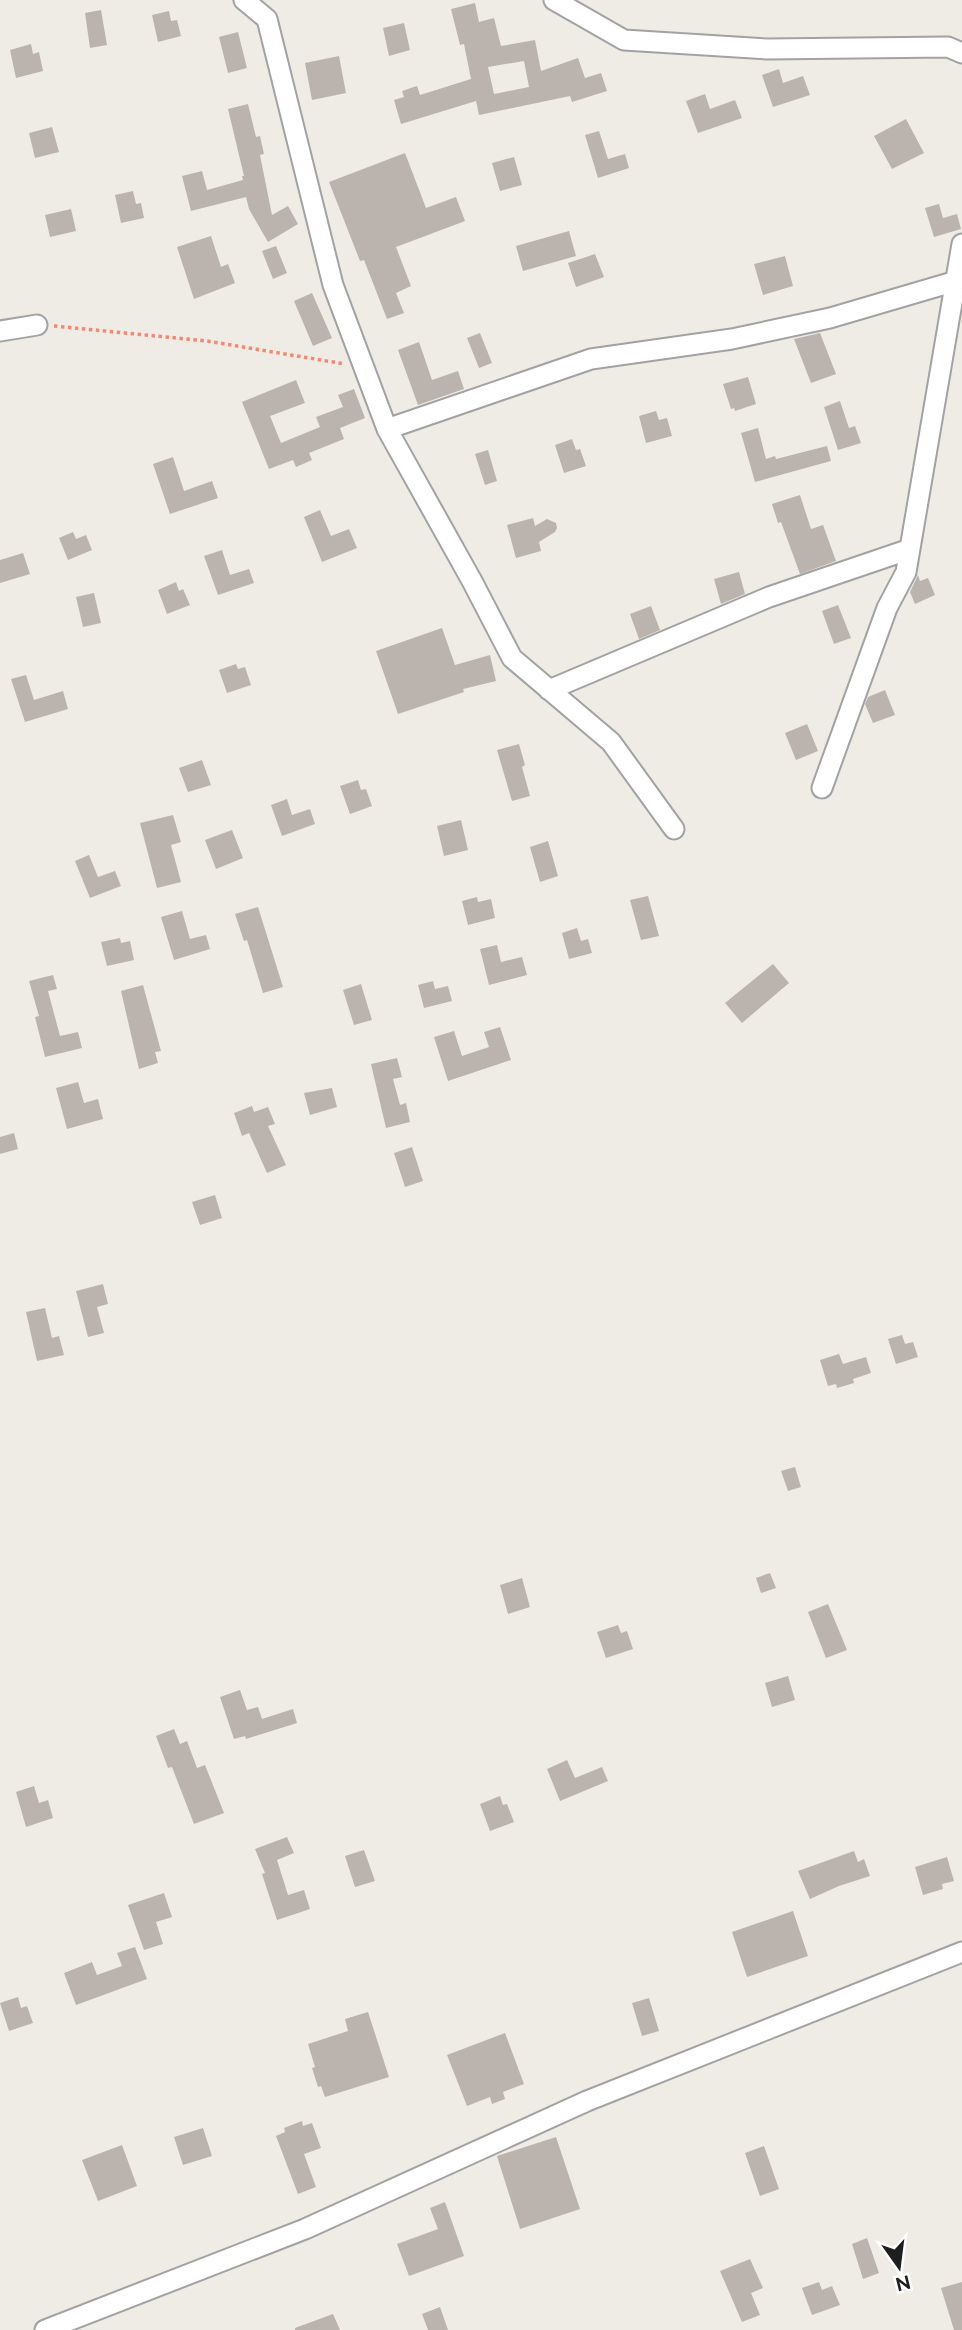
<svg xmlns="http://www.w3.org/2000/svg" width="962" height="2330" viewBox="0 0 962 2330" font-family="Raleway,sans-serif">
	<rect width="100%" height="100%" fill="#eeece5"/>
	<path fill="#bbb4ae" fill-rule="evenodd" d="M475,3l4,19 15,-4 7,28 34,-6 6,31 37,-13 7,20 16,-5 6,18 -35,11 -2,-6 -91,19 -3,-14 -75,23 -7,-24 10,-3 -2,-6 15,-5 3,9 51,-16 -7,-35 -4,1 -9,-36zM524,61l5,26 -35,7 -6,-27z
		M101,10l6,35 -17,3 -5,-35z
		M169,11l2,10 6,-1 4,16 -23,6 -6,-27z
		M404,23l6,27 -21,6 -6,-28z
		M238,32l9,36 -19,5 -9,-36z
		M31,44l2,10 6,-2 4,19 -27,7 -6,-28z
		M339,56l7,37 -34,7 -7,-37z
		M779,69l4,14 20,-7 7,19 -37,12 -11,-32z
		M705,94l5,15 25,-9 7,18 -44,15 -12,-32z
		M248,104l8,33 4,-1 4,18 -4,1 12,60 16,-9 10,18 -30,18 -19,-33 -3,-12 -55,14 -9,-35 20,-5 5,19 36,-10 -1,-4h2l-16,-67z
		M906,119l18,34 -32,16 -18,-33z
		M52,127l7,25 -24,6 -6,-25z
		M599,131l9,28 17,-5 4,14 -31,10 -13,-43z
		M405,153l21,55 30,-11 9,24 -69,26 15,39 -15,7 8,20 -17,6 -23,-59 -4,1 -31,-79z
		M514,157l8,28 -22,6 -8,-28z
		M133,191l3,13 5,-1 3,15 -23,5 -6,-28z
		M939,204l4,14 14,-4 4,15 -27,8 -9,-29z
		M71,209l5,22 -26,6 -5,-22z
		M569,231l7,25 -53,15 -7,-25z
		M211,236l10,31 7,-3 7,19 -41,16 -17,-52z
		M276,246l11,27 -14,6 -11,-28z
		M595,254l9,23 -28,10 -8,-24z
		M785,256l8,30 -30,9 -9,-31z
		M312,293l20,45 -19,8 -19,-45z
		M480,333l12,30 -13,5 -12,-30z
		M820,333l16,41 -25,9 -17,-44z
		M419,342l13,38 26,-9 6,18 -46,16 -20,-55z
		M748,377l8,27 -21,7 -1,-3 -3,1 -8,-25z
		M296,380l9,23 -35,13 11,27 39,-16 -4,-10 27,-10 -5,-12 16,-6 11,29 -25,10 4,11 -35,14 3,7 -16,7 -3,-7 -24,9 -27,-67z
		M840,401l9,27 6,-2 6,17 -23,7 -14,-43z
		M656,411l3,9 8,-2 5,18 -26,7 -7,-27z
		M758,428l8,31 9,-3 1,3 51,-13 4,15 -76,21 -14,-49z
		M572,439l4,11 4,-1 6,17 -22,7 -9,-28z
		M488,450l9,31 -12,4 -10,-31z
		M173,457l11,34 28,-10 6,17 -48,16 -17,-50z
		M800,495l11,34 12,-4 13,36 -36,13 -19,-52 -3,1 -6,-19z
		M320,510l11,26 18,-7 8,19 -35,14 -18,-45z
		M533,518l2,8 12,-7 9,4 1,5 -2,4 -16,10 2,9 -25,7 -9,-33z
		M73,532l3,7 10,-4 6,15 -24,10 -9,-22z
		M222,550l8,25 19,-6 5,14 -36,12 -14,-39z
		M23,553l7,21 -30,9v-23z
		M739,572l6,22 -24,10 -7,-25z
		M918,575l2,6 8,-3 7,17 -20,9 -5,-12z
		M176,582l3,9 4,-2 7,16 -23,9 -9,-24z
		M94,593l7,30 -18,4 -7,-30z
		M838,605l13,33 -17,6 -12,-33z
		M651,606l9,24 -21,9 -9,-25z
		M442,628l13,37 35,-10 6,26 -33,8 1,3 -66,22 -22,-63z
		M236,664l2,5 7,-2 6,18 -24,8 -8,-23z
		M26,675l8,25 29,-9 5,18 -43,13 -14,-43z
		M885,690l10,25 -22,8 -8,-19 3,-7z
		M807,724l11,27 -22,9 -11,-27z
		M519,744l6,21 -3,2 8,29 -18,5 -15,-51z
		M202,760l9,25 -23,7 -9,-24z
		M358,780l3,10 5,-1 6,17 -22,8 -10,-28z
		M287,799l5,16 18,-6 5,15 -33,12 -11,-31z
		M173,815l8,27 -10,3 10,37 -24,6 -17,-65z
		M461,820l7,30 -24,6 -7,-30z
		M232,830l11,28 -27,11 -11,-29z
		M548,841l10,35 -18,6 -10,-35z
		M89,855l9,22 17,-6 6,15 -31,12 -15,-37z
		M648,896l11,40 -18,4 -11,-40z
		M477,897l1,5 13,-3 4,19 -27,7 -6,-24z
		M258,907l25,80 -20,6 -16,-53 -3,1 -9,-27z
		M182,911l8,28 16,-4 4,14 -36,11 -13,-43z
		M577,928l4,13 7,-2 4,14 -23,6 -7,-26z
		M120,938l1,5 9,-2 4,19 -27,6 -6,-24z
		M497,945l4,17 21,-5 5,18 -38,10 -9,-36z
		M773,964l16,19 -47,40 -17,-20z
		M53,975l4,14 -9,2 12,45 18,-4 4,16 -37,9 -10,-40 4,-1 -10,-35z
		M433,981l2,8 13,-3 4,15 -28,7 -6,-23z
		M361,984l11,36 -18,5 -11,-35z
		M143,985l18,66 -6,1 3,11 -19,6 -18,-78z
		M500,1027l11,33 -63,21 -14,-44 20,-6 8,25 27,-9 -5,-15z
		M397,1058l5,19 -9,2 7,26 6,-2 4,19 -24,6 -15,-64z
		M78,1082l6,21 14,-4 5,20 -36,10 -11,-41z
		M332,1088l5,19 -27,8 -6,-22z
		M252,1106l2,6 14,-5 7,17 -7,2 18,39 -19,8 -18,-40 -7,3 -8,-23z
		M14,1133l4,16 -18,5v-17z
		M412,1147l11,34 -18,6 -11,-34z
		M215,1195l7,23 -22,7 -8,-23z
		M103,1284l5,20 -11,3 7,26 -16,4 -12,-46z
		M45,1308l7,30 7,-2 5,19 -27,6 -11,-49z
		M902,1335l3,9 8,-2 5,15 -22,7 -8,-25z
		M839,1354l4,10 23,-7 5,16 -18,6 1,4 -17,5 -1,-4 -8,2 -8,-26z
		M795,1467l6,20 -13,4 -7,-20z
		M770,1573l6,15 -15,5 -5,-15z
		M522,1578l8,29 -22,7 -8,-29z
		M828,1604l19,46 -21,8 -18,-46z
		M618,1625l3,8 6,-2 6,18 -27,9 -9,-26z
		M788,1676l7,24 -23,7 -7,-24z
		M240,1690l7,20 11,-3 4,12 31,-10 4,14 -51,16 -1,-3 -11,3 -14,-42z
		M174,1729l6,15 7,-3 10,27 8,-3 19,48 -30,11 -22,-57 -4,1 -12,-32z
		M567,1760l8,18 27,-11 6,14 -48,20 -13,-32z
		M34,1786l5,17 9,-3 5,18 -27,9 -10,-35z
		M500,1796l3,9 4,-1 7,18 -24,9 -10,-27z
		M287,1837l7,16 -17,7 11,35 16,-5 6,19 -33,11 -15,-46 3,-1 -10,-24z
		M364,1850l11,31 -20,6 -10,-31z
		M854,1851l4,11 6,-3 6,17 -31,10 -29,13 -12,-28z
		M947,1857l7,24 -12,3 1,5 -20,6 -8,-28z
		M164,1893l8,24 -16,5 7,22 -19,6 -16,-45z
		M793,1911l15,45 -61,21 -15,-45z
		M135,1947l12,32 -71,26 -12,-32 28,-11 5,13 25,-9 -5,-13z
		M18,1997l3,11 6,-2 6,17 -24,8 -9,-28z
		M649,1998l10,33 -17,5 -10,-33z
		M368,2012l21,65 -64,20 -4,-11 -3,1 -6,-19 3,-1 -7,-23 40,-13 -3,-12z
		M505,2033l19,51 -21,8 2,7 -13,5 -2,-7 -23,9 -20,-51z
		M302,2121l1,5 9,-3 9,25 -17,6 12,33 -18,7 -22,-58 9,-4 -1,-4z
		M203,2128l9,28 -29,9 -9,-28z
		M556,2137l24,72 -60,20 -23,-73z
		M122,2145l15,41 -39,15 -16,-41z
		M764,2146l15,43 -19,7 -15,-43z
		M445,2202l19,54 -55,20 -12,-32 41,-15 -8,-21z
		M867,2238l12,35 -16,6 -11,-35z
		M750,2259l13,29 -12,5 9,22 -18,7 -22,-51z
		M819,2282l3,8 10,-4 8,19 -28,10 -10,-27z
		M962,2282v48h-8l-13,-42z
		M440,2307l8,23h-20l-6,-16z
		M333,2314l7,16h-45v-2z"/>
	<g fill="none" stroke-linecap="round" stroke-linejoin="round">
		<defs>
			<path id="minor" d="M244,0l23,19 66,266 54,144 85,152 40,77 99,84 63,87
				M554,0l70,40 143,9 181,-2 14,6
				M0,331l37,-6
				M387,429l204,-70 141,-20 98,-21 126,-37
				M549,690l220,-93 141,-48
				M822,788l65,-180 19,-36 56,-328
				M45,2330l260,-101 282,-128 375,-149"/>
		</defs>
		<use href="#minor" stroke="#a2a2a2" stroke-width="23"/>
		<path stroke="#f18973" stroke-width="3.5" stroke-dasharray="3.5 3.5" stroke-linecap="butt" d="M54,326l153,15 138,23"/>
		<use href="#minor" stroke="#fff" stroke-width="19"/>
	</g>
	<g transform="translate(899 2267) rotate(166)" stroke="#ffffff" stroke-width="5" paint-order="stroke">
	<path d="M0-5L12 26L0 18L-12 26Z" fill="#1e1e1e"/>
	<text y="-10" font-size="19" font-weight="bold" text-anchor="middle" fill="#1e1e1e">N</text>
	</g>
</svg>
